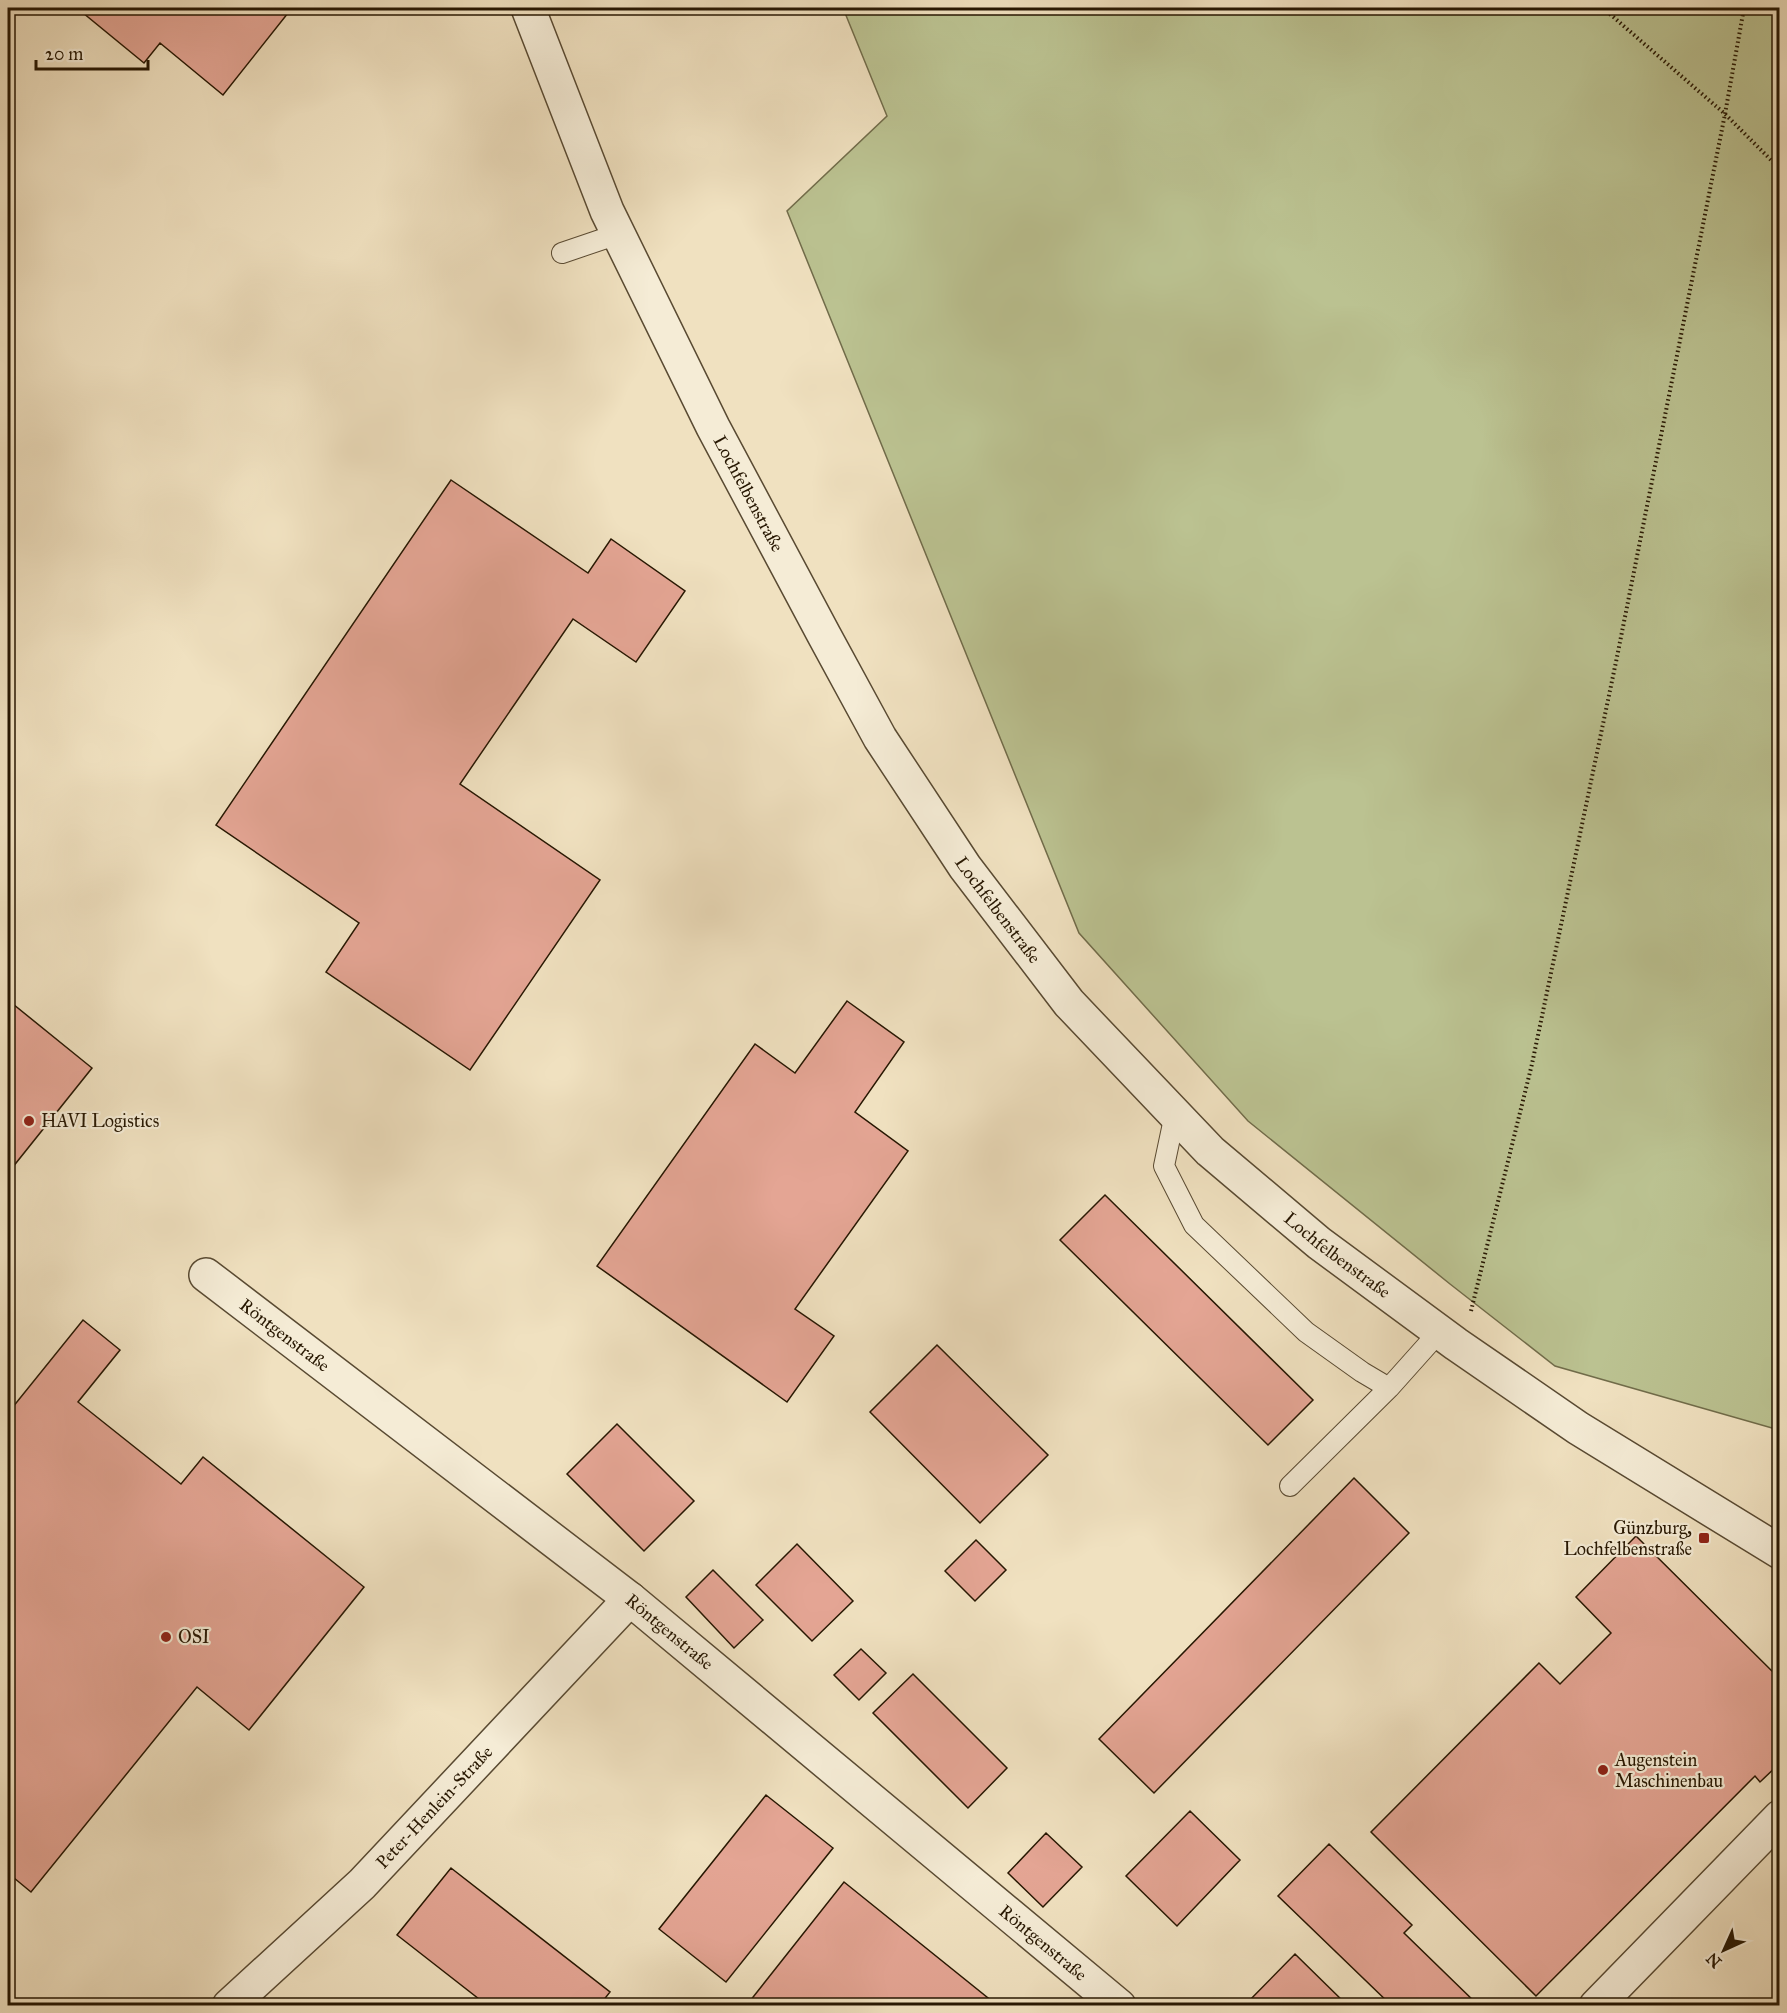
<svg xmlns="http://www.w3.org/2000/svg" width="1787" height="2013" viewBox="0 0 1787 2013" font-family="'IM FELL Great Primer',serif">
	<rect width="100%" height="100%" fill="#f0e1c0"/>
	<filter id="stains"><feTurbulence type="fractalNoise" baseFrequency=".00333" numOctaves="4"/><feColorMatrix values="0 0 0 0 .2 0 0 0 0 .09 0 0 0 0 .02 0 0 0 .5 -.17"/></filter>
	<radialGradient id="worn" r=".72"><stop offset=".6" stop-color="#630" stop-opacity="0"/><stop offset="1" stop-color="#630" stop-opacity=".3"/></radialGradient>
	<path fill="#bbc291" stroke="#716c4a" stroke-width="1.5" d="M843,8h936v1422l-224,-64 -105,-82 -202,-163 -169,-188 -292,-722 100,-95z"/>
	<path fill="#e4a594" stroke="#271702" stroke-width="1.5" d="M77,8h215l-69,87 -63,-52 -16,20z
		M451,480l137,93 23,-34 74,52 -49,71 -63,-43 -113,165 140,96 -130,190 -144,-98 33,-49 -143,-98z
		M8,1000l84,68 -84,105z
		M847,1001l57,41 -49,70 53,39 -113,158 39,27 -47,66 -190,-136 158,-222 40,29z
		M1105,1195l208,205 -45,45 -208,-205z
		M83,1320l37,30 -42,52 103,82 22,-27 161,130 -115,143 -52,-43 -166,205 -23,-19v-460z
		M937,1345l111,110 -68,68 -110,-111z
		M617,1424l77,77 -50,50 -77,-77z
		M1354,1478l55,55 -255,260 -55,-54z
		M1636,1536l144,143v84l-20,19 -5,-6 -219,220 -165,-164 168,-169 21,21 51,-51 -35,-36z
		M976,1540l30,30 -31,31 -30,-30z
		M797,1544l56,57 -41,40 -56,-56z
		M713,1570l50,50 -29,28 -48,-51z
		M861,1649l25,24 -27,27 -25,-25z
		M913,1674l94,94 -39,40 -95,-95z
		M766,1795l67,53 -107,134 -67,-53z
		M1190,1811l50,49 -63,66 -51,-50z
		M1046,1833l36,34 -39,40 -35,-34z
		M1329,1844l83,81 -8,8 75,73h-87l-114,-110z
		M451,1868l159,124 -11,14h-111l-91,-71z
		M844,1882l154,124h-252z
		M1295,1954l53,52h-104z"/>
	<g fill="none" stroke-linecap="round" stroke-linejoin="round">
		<defs>
			<path id="service" d="M562,253l56,-19
				M1175,1114l-11,52 30,59 112,107 56,40 27,16 50,-56
				M1290,1486l99,-98"/>
			<g id="minor">
				<path id="s1" d="M528,8l79,203 106,216 111,208 56,103 85,129 104,136 141,148 109,92 137,101 122,84 202,124"/>
				<path id="s2" d="M206,1275l424,324 489,407"/>
				<path id="s3" d="M229,2006l133,-122 268,-285"/>
				<path d="M1596,2006l184,-189"/>
			</g>
		</defs>
		<use href="#service" stroke="#594a32" stroke-width="22"/>
		<use href="#minor" stroke="#594a32" stroke-width="36"/>
		<path stroke="#271702" stroke-width="4" stroke-dasharray="1.5 3" stroke-linecap="butt" d="M1603,8l122,106 55,55
			M1471,1311l61,-247 85,-407 108,-543 19,-106"/>
		<use href="#service" stroke="#f5ecd6" stroke-width="20"/>
		<use href="#minor" stroke="#f5ecd6" stroke-width="33"/>
	</g>
	<g fill="#8f2418" stroke="#f5ecd6" stroke-width="2">
		<circle cx="29" cy="1121" r="6"/>
		<rect x="1698" y="1532" width="12" height="12" rx="3"/>
		<circle cx="166" cy="1637" r="6"/>
		<circle cx="1603" cy="1770" r="6"/>
	</g>
	<g text-anchor="middle" dominant-baseline="central" stroke-width="4.5" stroke-linejoin="round" paint-order="stroke">
		<g font-size="18" fill="#271702" stroke="#f5ecd6">
			<text stroke="none"><textPath href="#s1" startOffset="534">Lochfelbenstraße</textPath></text>
			<text stroke="none"><textPath href="#s1" startOffset="1020">Lochfelbenstraße</textPath></text>
			<text stroke="none"><textPath href="#s1" startOffset="1506">Lochfelbenstraße</textPath></text>
			<text stroke="none"><textPath href="#s2" startOffset="99">Röntgenstraße</textPath></text>
			<text stroke="none"><textPath href="#s2" startOffset="585">Röntgenstraße</textPath></text>
			<text stroke="none"><textPath href="#s3" startOffset="286">Peter-Henlein-Straße</textPath></text>
			<text stroke="none"><textPath href="#s2" startOffset="1071">Röntgenstraße</textPath></text>
		</g>
		<g font-size="18" fill="#271702" stroke="#f5ecd6" text-anchor="start">
			<text x="41" y="1121">HAVI Logistics</text>
			<text x="1692" y="1528" text-anchor="end">Günzburg,<tspan x="1692" dy="21">Lochfelbenstraße</tspan></text>
			<text x="178" y="1637">OSI</text>
			<text x="1615" y="1760">Augenstein<tspan x="1615" dy="21">Maschinenbau</tspan></text>
		</g>
	</g>
	<rect width="1787" height="2013" fill="none" stroke="#f0e1c0" stroke-width="30"/>
	<rect x="9" y="9" width="1769" height="1995" fill="none" stroke="#271702" stroke-width="3"/>
	<rect x="15" y="15" width="1757" height="1983" fill="none" stroke="#271702" stroke-width="1.5"/>
	<g transform="translate(1724 1950) rotate(225)" stroke="#f5ecd6" stroke-width="4.5" paint-order="stroke">
	<path d="M0-4.5L10 22L0 15L-10 22Z" fill="#271702"/>
	<text y="-9" font-size="16" font-weight="bold" text-anchor="middle" fill="#271702">N</text>
	</g>
	<path d="M36 60v9h112v-9" fill="none" stroke="#271702" stroke-width="3"/>
	<text x="45" y="60" font-size="18" fill="#271702" stroke="#f5ecd6" stroke-width="4.5" paint-order="stroke">20 m</text>
	<rect width="100%" height="100%" filter="url(#stains)"/>
	<rect width="100%" height="100%" fill="url(#worn)"/>
</svg>
